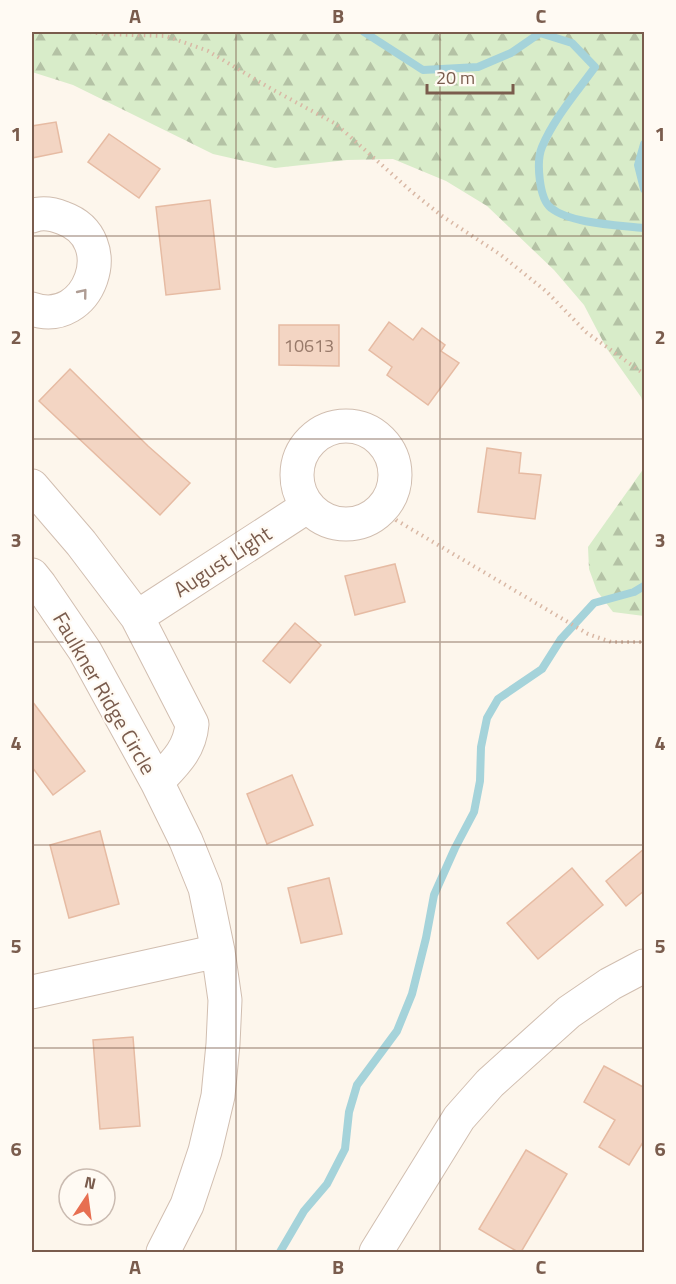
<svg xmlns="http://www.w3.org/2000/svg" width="676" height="1284" viewBox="0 0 676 1284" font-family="'Titillium Web',sans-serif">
	<defs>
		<pattern id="forest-firs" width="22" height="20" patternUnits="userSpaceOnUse" patternTransform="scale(1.5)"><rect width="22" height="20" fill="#d8ecc9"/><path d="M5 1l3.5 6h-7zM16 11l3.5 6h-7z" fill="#b4c2a5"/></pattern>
	</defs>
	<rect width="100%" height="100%" fill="#fdf6ec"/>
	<path fill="url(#forest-firs)" d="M32,32h612v376l-3,-11 -34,-48 -23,-44 -30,-35 -67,-64 -41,-25 -53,-22 -46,1 -72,8 -62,-14 -140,-69 -41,-13z
		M644,463v153l-31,-4 -16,-21 -8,-22 -1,-22 56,-79z"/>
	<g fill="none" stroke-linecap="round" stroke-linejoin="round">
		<path stroke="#a5d3da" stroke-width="8" d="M364,32l59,38 55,-3 33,-14 29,-20 32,10 23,24c-18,25 -41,51 -53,80 -6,14 -3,52 9,61 20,16 68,17 93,20
			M644,144l-6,21 6,24
			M280,1252l24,-41 23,-27 18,-35 4,-37 8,-27 40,-54 15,-37 14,-56 8,-43 21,-47 19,-36 6,-31 1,-34 6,-29 11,-19 44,-30 19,-30 33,-36 40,-11 10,-6"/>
	</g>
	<path fill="#f3d5c3" stroke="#e6bba3" stroke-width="1.5" d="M56,122l6,30 -30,6v-32z
		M109,134l51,35 -21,29 -51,-36z
		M210,200l10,89 -54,6 -10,-88z
		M389,322l24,18 9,-12 23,17 -4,6 18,12 -31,42 -41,-30 5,-8 -23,-17z
		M279,325h60v41l-60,-1z
		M70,369l78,77 42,37 -30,32 -121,-114z
		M487,448l34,5 -2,20 22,2 -6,44 -57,-7z
		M395,564l10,38 -50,13 -10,-39z
		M295,623l26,22 -31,38 -27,-22z
		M32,701l53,70 -32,24 -21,-28z
		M292,775l21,50 -46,19 -20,-50z
		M100,831l19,73 -50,14 -19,-73z
		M645,848v42l-19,16 -20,-25z
		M572,868l31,37 -65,54 -31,-36z
		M329,878l13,56 -41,9 -13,-55z
		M133,1037l7,89 -40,3 -7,-89z
		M604,1066l41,22v51l-16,26 -30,-18 16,-27 -31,-18z
		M526,1150l41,24 -46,78h-3l-39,-23z"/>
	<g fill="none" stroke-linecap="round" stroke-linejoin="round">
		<defs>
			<path id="minor" d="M32,216c10,-4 21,-2 31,2 59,21 26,111 -31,91
				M297 475a49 49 0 1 1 98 0a49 49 0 1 1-98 0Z
				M32,486l49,57 56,74 55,107c-2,26 -18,40 -35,58
				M32,575l8,10 45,66 72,131 29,59 19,47 13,63 7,49 -2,44 -5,52 -13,55 -18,54 -24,47
				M137,617l171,-111
				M32,992l186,-41
				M376,1252l83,-134 31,-35 79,-71 41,-28 34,-18"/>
		</defs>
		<use href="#minor" stroke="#d1beb0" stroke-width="35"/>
		<path stroke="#d9b8a5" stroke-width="4" stroke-dasharray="1.5 4.5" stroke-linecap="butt" d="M90,32l13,2 63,2 42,15 60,36 68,37 76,68 30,24 59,39 46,37 39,40 58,42
			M386,505l10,15 192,114 23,8h33"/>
		<use href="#minor" stroke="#fff" stroke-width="33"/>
	</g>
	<defs><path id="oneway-chevron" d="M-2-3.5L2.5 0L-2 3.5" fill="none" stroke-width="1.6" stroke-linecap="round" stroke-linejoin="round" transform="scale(1.5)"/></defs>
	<use stroke="#af9d94" href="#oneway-chevron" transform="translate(83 293) rotate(-51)"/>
	<path fill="none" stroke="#7a5c4d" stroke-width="1.5" stroke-opacity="0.55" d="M236,32v1220M440,32v1220M32,236h612M32,439h612M32,642h612M32,845h612M32,1048h612"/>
	<g text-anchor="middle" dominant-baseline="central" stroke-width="4.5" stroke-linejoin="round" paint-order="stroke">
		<g font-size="18" fill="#987a6a">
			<text x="309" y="345">10613</text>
		</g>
		<g font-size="21" fill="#7a5c4d" stroke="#fffaf3">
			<text transform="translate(222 561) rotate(-33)">August Light</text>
			<text transform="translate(105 693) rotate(60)">Faulkner Ridge Circle</text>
		</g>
	</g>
	<rect width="676" height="1284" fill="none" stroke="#fffaf3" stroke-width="66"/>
	<g transform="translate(87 1197) rotate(13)"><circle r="28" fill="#fffaf3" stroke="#cabbb1" stroke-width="1.5"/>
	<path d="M0-4.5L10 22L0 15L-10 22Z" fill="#e76f51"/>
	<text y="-9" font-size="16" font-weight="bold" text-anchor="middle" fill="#7a5c4d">N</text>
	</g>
	<path d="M427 84v9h86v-9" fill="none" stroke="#7a5c4d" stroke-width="3"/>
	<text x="436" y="84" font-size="18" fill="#7a5c4d" stroke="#fffaf3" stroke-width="4.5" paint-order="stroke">20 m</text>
	<rect x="33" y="33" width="610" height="1218" fill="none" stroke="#7a5c4d" stroke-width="2"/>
	<g font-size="20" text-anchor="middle" font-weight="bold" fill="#7a5c4d">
		<text x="135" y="23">A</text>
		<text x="338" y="23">B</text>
		<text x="541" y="23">C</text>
		<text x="16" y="141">1</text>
		<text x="660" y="141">1</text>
		<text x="16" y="344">2</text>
		<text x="660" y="344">2</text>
		<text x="16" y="547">3</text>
		<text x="660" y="547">3</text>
		<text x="16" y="750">4</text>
		<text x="660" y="750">4</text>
		<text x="16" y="953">5</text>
		<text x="660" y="953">5</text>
		<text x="16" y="1156">6</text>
		<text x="660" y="1156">6</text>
		<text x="135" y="1274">A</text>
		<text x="338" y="1274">B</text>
		<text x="541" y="1274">C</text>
	</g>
</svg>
